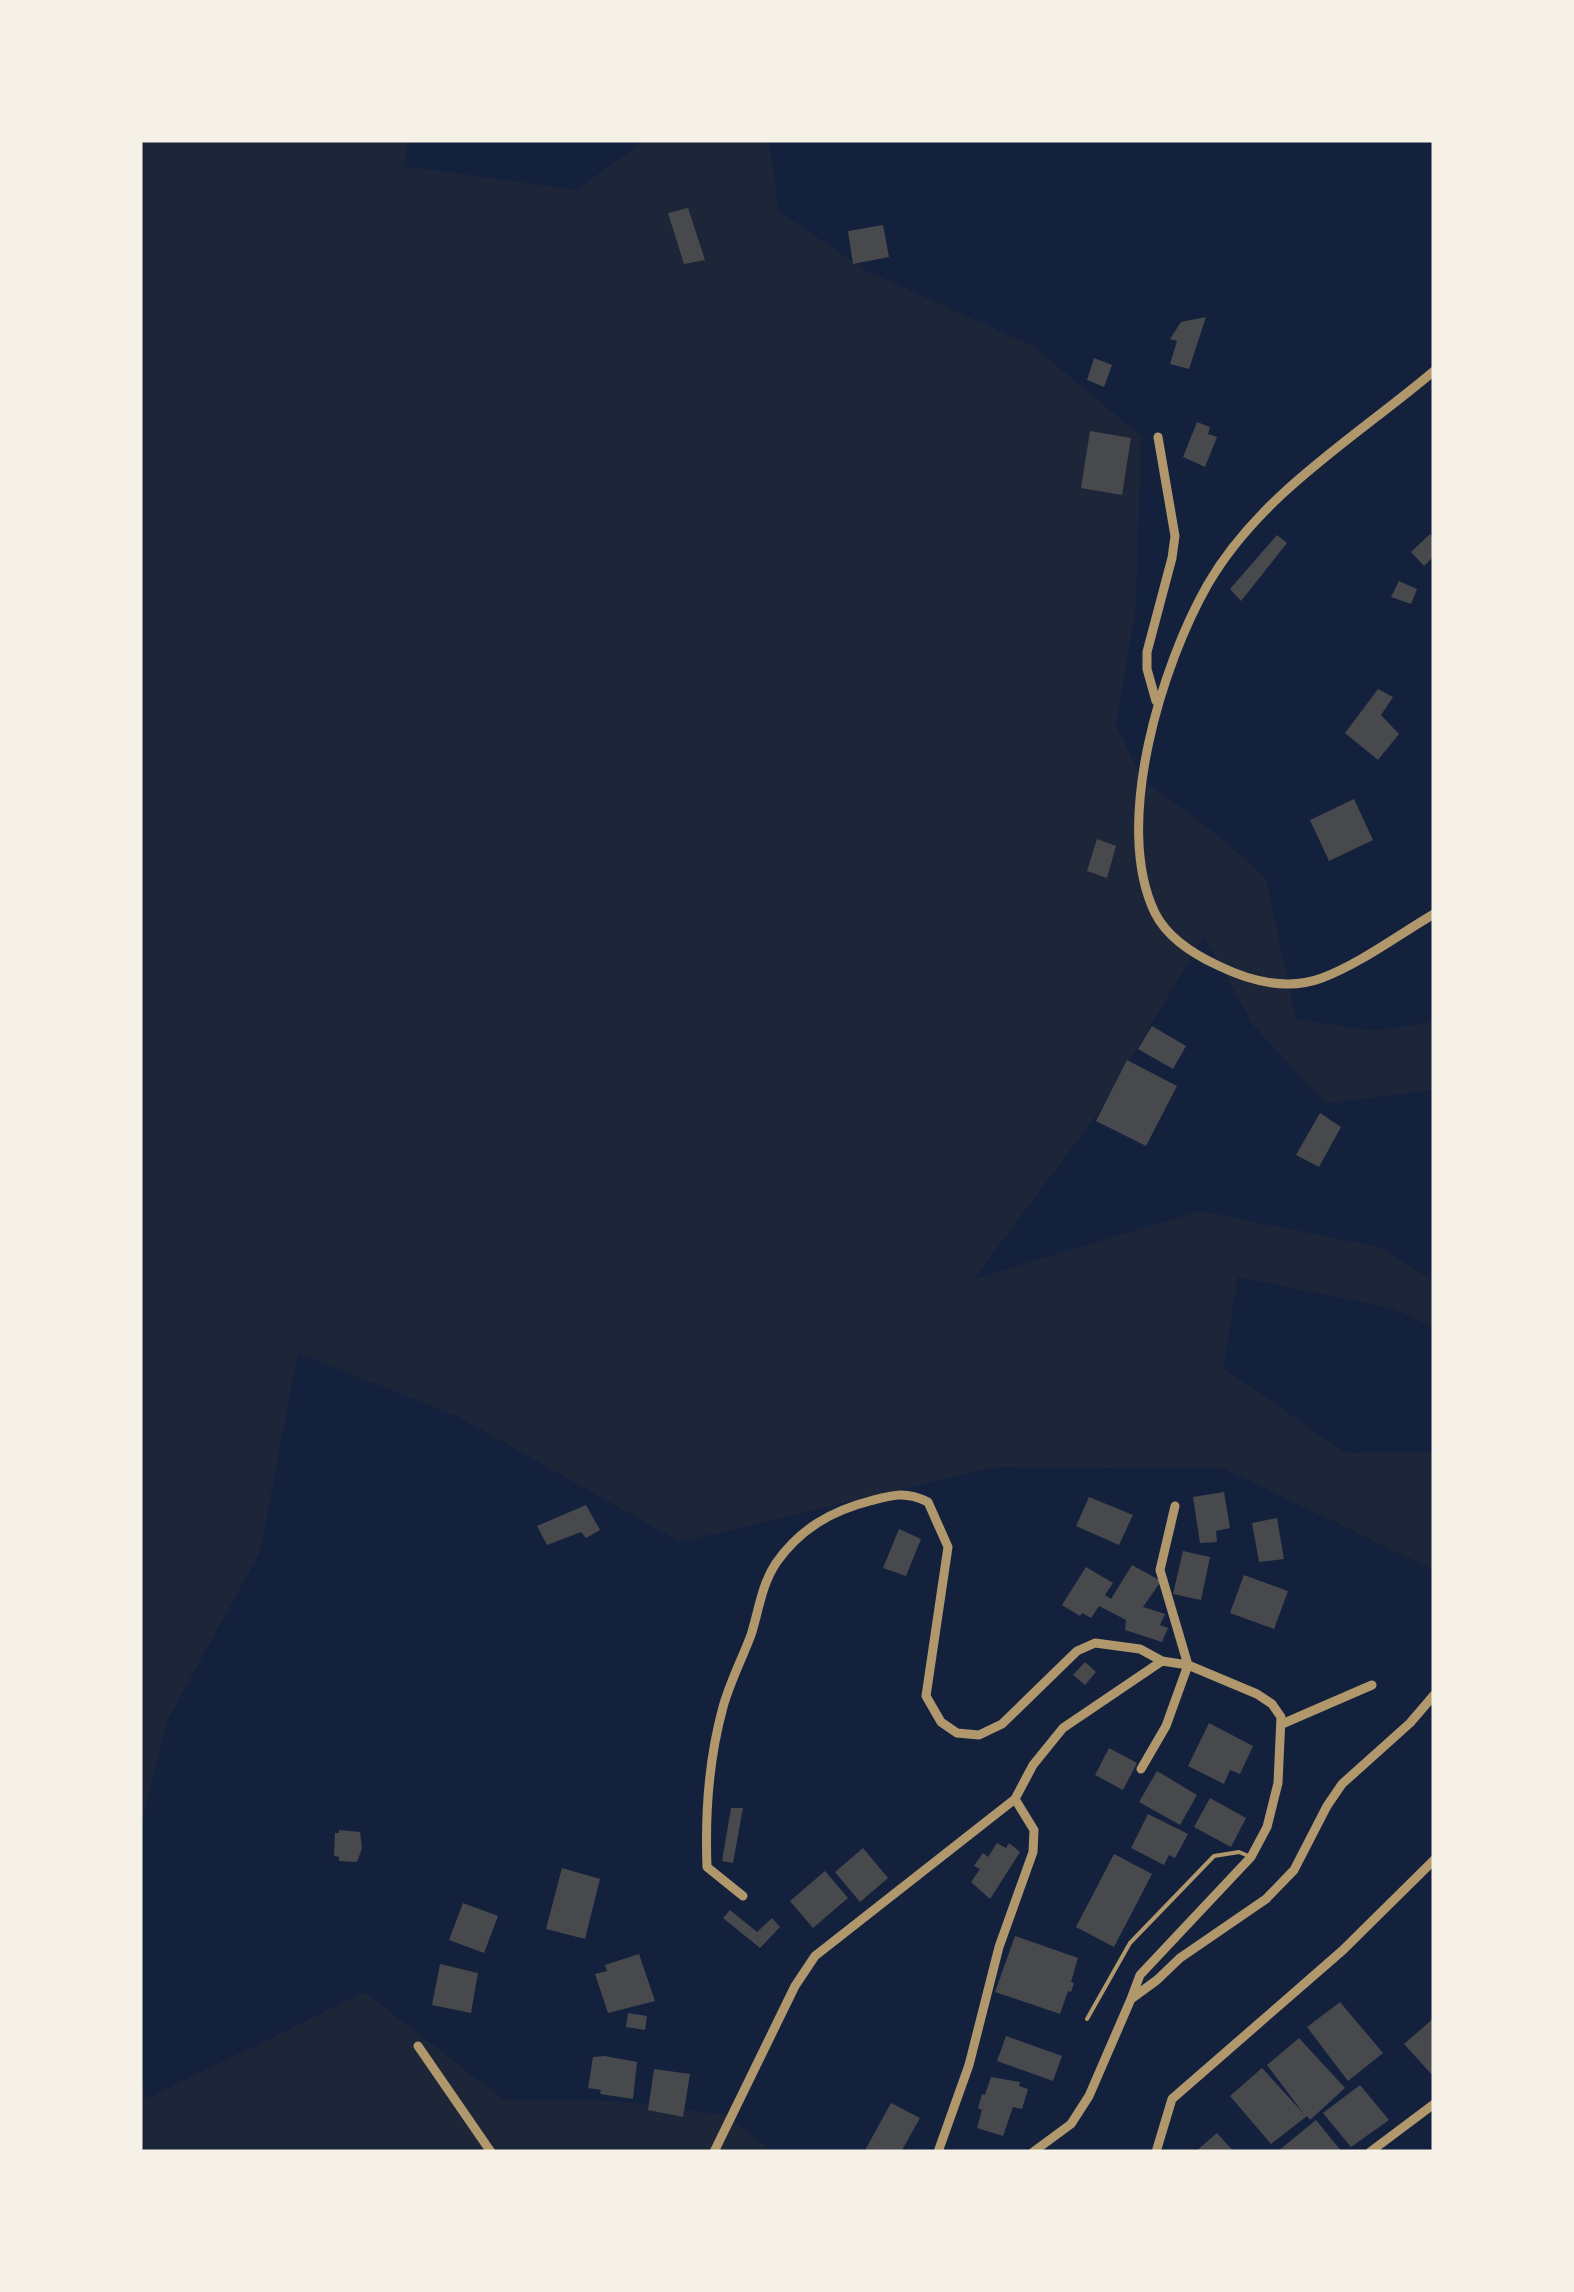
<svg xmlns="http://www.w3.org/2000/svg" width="1574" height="2292" viewBox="0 0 1574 2292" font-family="Raleway,sans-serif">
	<rect width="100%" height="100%" fill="#14213d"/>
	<path fill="#1d2539" d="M140,140h269l-6,26 173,24 69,-50h124l10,72 88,59 166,75 108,90 -5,170 -20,119 26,54 72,53 52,46 30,141 78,12 60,-9v68l-109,13 -72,-78 -49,-89 -103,173 -127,170 226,-68 179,36 55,34v47l-41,-20 -155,-31 -15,91 123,85 88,-1v118l-209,-101 -230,-2 -315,75 -221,-125 -161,-64 -38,199 -93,169 -27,110z
		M365,1992l139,108 115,1 106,14 48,37h-633v-83l6,30z"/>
	<path fill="#48494c" d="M688,208l17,52 -21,4 -16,-51z
		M883,225l6,32 -36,7 -5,-33z
		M1206,317l-17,52 -19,-5 7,-23 -7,-2 11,-17z
		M1094,358l18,7 -8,22 -17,-7z
		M1197,422l13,5 -2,7 9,3 -12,30 -22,-10z
		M1090,431l41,7 -9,57 -41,-7z
		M1430,534l4,5v17l-10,10 -13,-14z
		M1277,535l10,8 -46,58 -11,-12z
		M1399,581l18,8 -6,15 -20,-7z
		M1378,689l15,8 -12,18 18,19 -21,26 -33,-27z
		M1354,799l19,41 -44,21 -19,-41z
		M1097,839l19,7 -9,32 -20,-7z
		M1152,1026l34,20 -13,23 -35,-20z
		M1127,1060l50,26 -31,60 -50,-25z
		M1320,1113l21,14 -22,40 -23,-12z
		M1224,1492l6,36 -14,3 1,11 -17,1 -7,-46z
		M1089,1497l44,18 -14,30 -43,-19z
		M586,1505l14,25 -14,8 -5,-6 -34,13 -10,-19z
		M1277,1518l7,41 -25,3 -7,-39z
		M899,1529l22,10 -15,37 -23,-8z
		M1183,1551l27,6 -9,43 -28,-6z
		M1132,1565l29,16 -18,26 22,7 -5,11 8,3 -6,14 -37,-12 1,-10 -27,-14 -8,12 -9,-5 -2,3 -18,-11 24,-38 27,16 -8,12 6,4z
		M1244,1575l44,16 -14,38 -44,-16z
		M1085,1662l11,10 -11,13 -12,-10z
		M1209,1723l44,23 -13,28 -10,-4 -6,14 -36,-18z
		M1109,1748l28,15 -14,27 -28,-15z
		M1157,1771l40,24 -17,30 -41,-23z
		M1210,1798l36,20 -15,29 -37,-20z
		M731,1808h12l-10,55 -11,-2z
		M1148,1814l40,20 -13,24 -6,-3 -5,10 -33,-17z
		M339,1830l21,2 2,16 -5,14 -18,-1v-4l-5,-1 1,-23h4z
		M997,1843l9,5 3,-5 11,9 -30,47 -19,-17 9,-13 -6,-3 9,-13 5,4z
		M863,1848l25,30 -28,24 -25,-30z
		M1114,1854l38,20 -38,73 -38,-20z
		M562,1868l38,11 -15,60 -39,-10z
		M825,1871l23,27 -35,30 -23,-27z
		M463,1903l35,13 -14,37 -35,-13z
		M730,1910l27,22 15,-14 8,9 -20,21 -37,-30z
		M1015,1936l63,22 -7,24 3,1 -3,9 -3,-1 -8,23 -65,-22z
		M639,1954l16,47 -47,12 -13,-39 12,-3 -2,-6z
		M440,1964l38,9 -7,40 -39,-8z
		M1340,2002l43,51 -35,28 -41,-54z
		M628,2013l19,3 -2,14 -19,-3z
		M1434,2018v59l-30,-33z
		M1006,2036l56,20 -9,25 -56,-20z
		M1299,2038l46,50 -35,32 -3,-4 -36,28 -41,-48 32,-28 42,46 -37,-49z
		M605,2056l32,6 -4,37 -33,-5 1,-4 -13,-2 5,-31z
		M654,2069l36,5 -7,43 -35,-7z
		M991,2077l29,5 -1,4 9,3 -6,20 -9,-2 -10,29 -26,-8 5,-18 -4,-2 4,-14 3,1z
		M1360,2085l29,35 -38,27 -28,-34z
		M891,2103l29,15 -19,34h-37z
		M1316,2120l26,32h-65z
		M1217,2133l17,19h-39z"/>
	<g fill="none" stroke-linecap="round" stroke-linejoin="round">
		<path stroke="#b1986c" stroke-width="4" d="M1087,2019l43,-76 84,-87 25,-4 12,5"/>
		<path stroke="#b1986c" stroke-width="9" d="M1434,371c-78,66 -174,123 -226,213 -46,80 -96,241 -53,329 12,24 40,42 64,53 31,15 68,25 103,12 39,-15 76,-43 112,-64
			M1156,701l-9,-32v-17l25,-94 3,-22 -17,-99
			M1282,1724l90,-39
			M1141,1769l25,-43 22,-61 -28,-95 15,-64
			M1015,1799l18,-34 30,-37 99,-67
			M743,1896l-36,-29c-2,-52 2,-109 16,-160 7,-25 19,-48 28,-72 8,-25 10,-49 25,-72 24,-34 55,-52 94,-62 23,-6 35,-10 58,1l20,45 -22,149 15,26 16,11 22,2 23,-11 75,-73 18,-8 45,6 22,12 26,4 69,29 15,10 9,13 -3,66 -11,44 -16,30 -111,118 -9,24
			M418,2046l73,106
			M714,2152l81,-166 20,-30 200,-157 19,31 -1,22 -34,95 -30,118 -31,87
			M1033,2152l38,-28 18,-28 42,-97 26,-19 23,-22 86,-59 28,-29 33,-64 15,-22 68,-61 24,-28
			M1156,2152l16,-53 171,-149 91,-90
			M1370,2152l64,-48"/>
	</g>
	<rect width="1574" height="2292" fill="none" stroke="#f6f1e7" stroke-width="285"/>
</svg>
